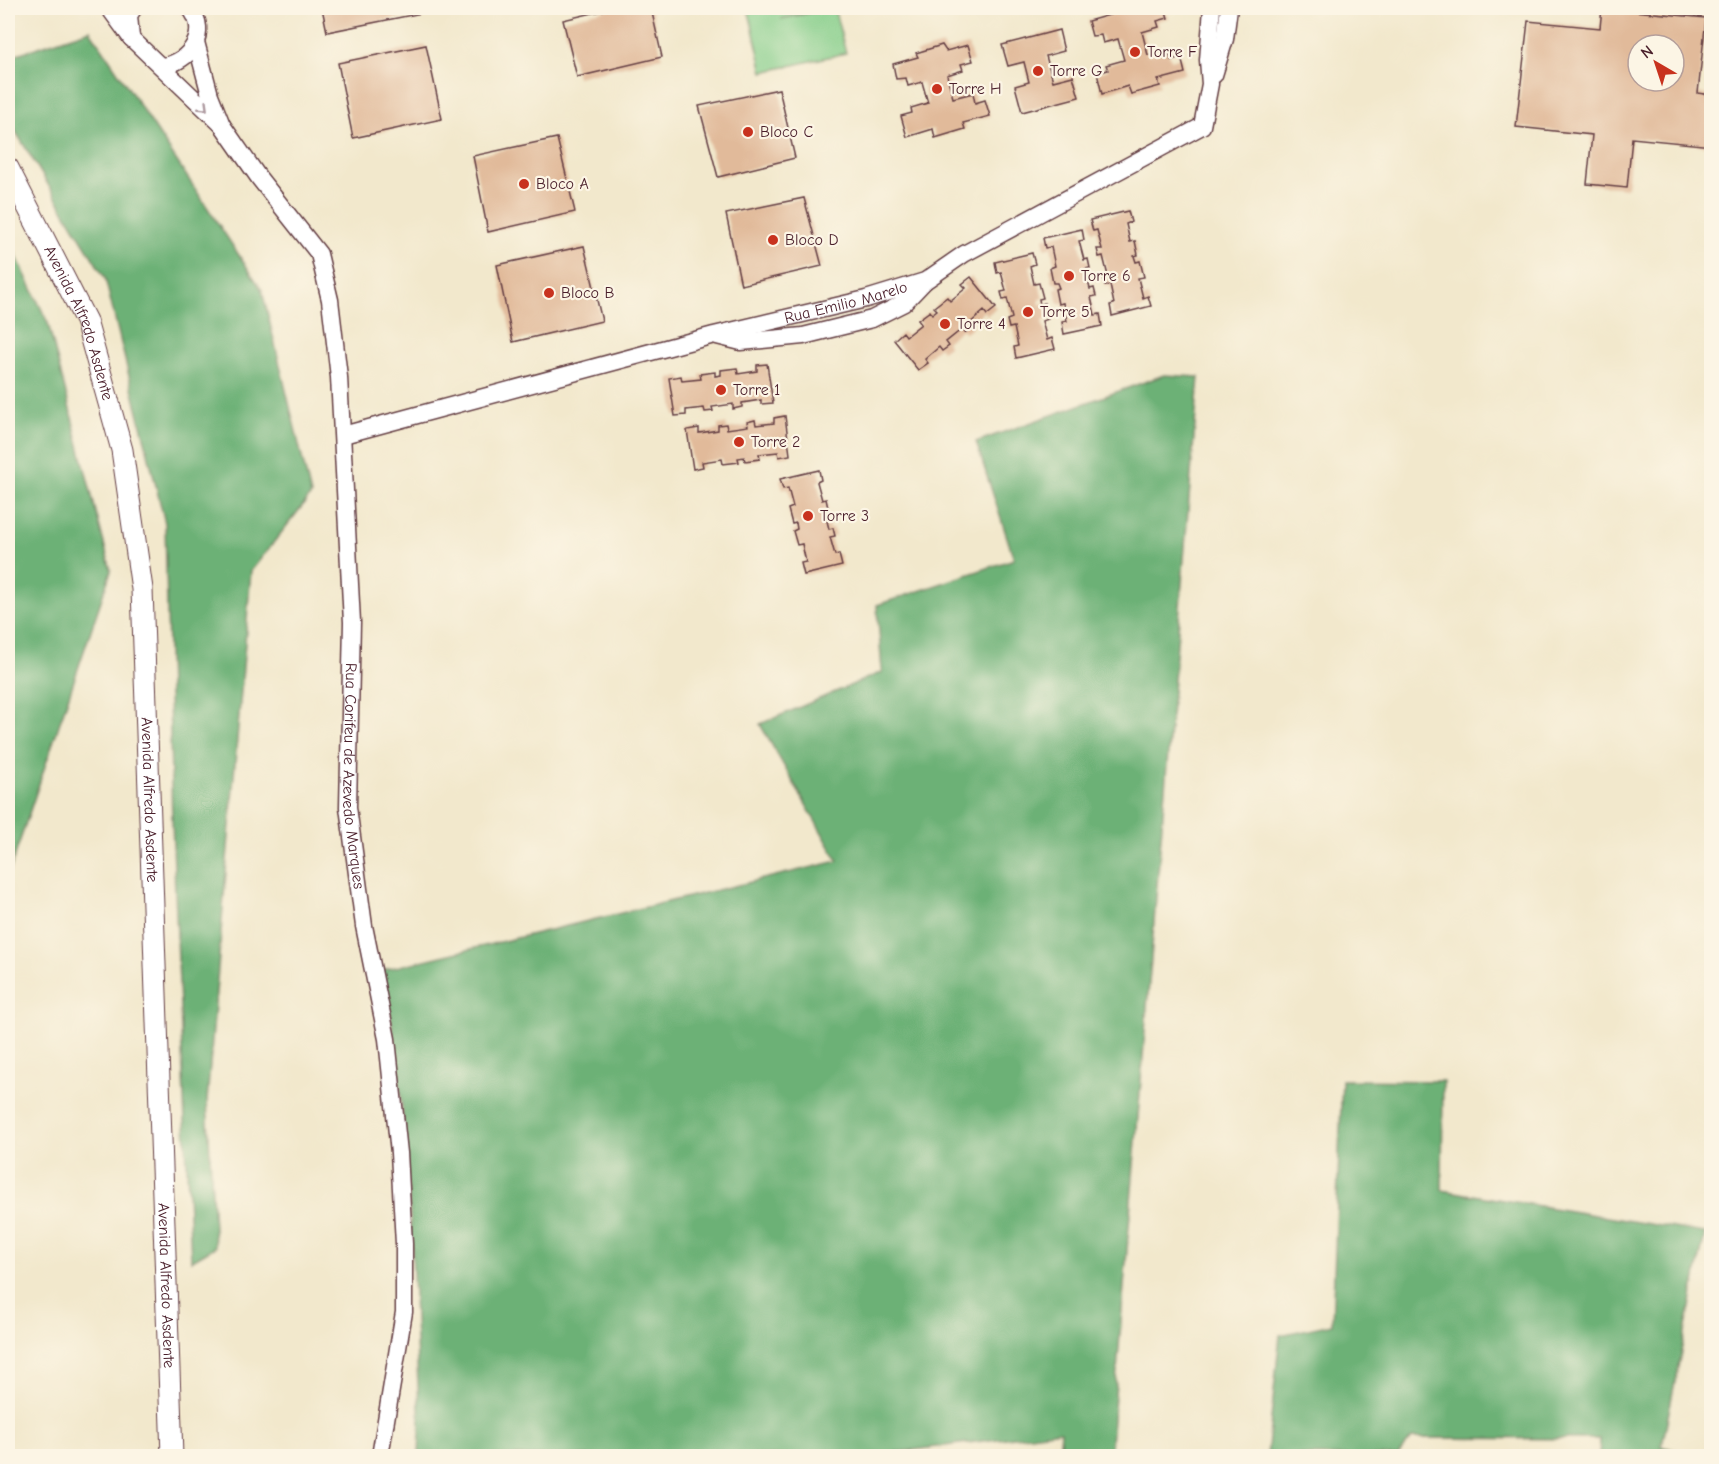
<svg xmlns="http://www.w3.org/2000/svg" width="1719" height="1464" viewBox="0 0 1719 1464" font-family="'Comic Neue',sans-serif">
	<rect width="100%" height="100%" fill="#fcf5e5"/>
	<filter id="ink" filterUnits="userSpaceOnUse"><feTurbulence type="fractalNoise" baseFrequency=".0167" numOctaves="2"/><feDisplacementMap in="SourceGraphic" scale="12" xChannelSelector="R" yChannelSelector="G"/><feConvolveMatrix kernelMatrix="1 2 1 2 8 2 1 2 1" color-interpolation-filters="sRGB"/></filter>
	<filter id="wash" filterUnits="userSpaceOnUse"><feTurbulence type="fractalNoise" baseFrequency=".008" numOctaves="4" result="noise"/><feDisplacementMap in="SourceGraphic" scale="24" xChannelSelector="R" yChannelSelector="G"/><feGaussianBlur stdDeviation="1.35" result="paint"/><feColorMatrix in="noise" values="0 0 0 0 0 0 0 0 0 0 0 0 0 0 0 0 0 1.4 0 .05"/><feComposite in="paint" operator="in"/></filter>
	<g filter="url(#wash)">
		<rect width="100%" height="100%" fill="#f2e8cc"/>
		<path fill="#85ce8a" stroke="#68765a" stroke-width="1.5" d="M748,8h66v2l-33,9 53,-11 12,45 -83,19z"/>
		<path fill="#6cb176" stroke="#5b6850" stroke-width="1.5" d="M90,30l172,260 49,205 -60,76 -44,530 8,146 -24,14 -19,-440 -7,-298 -60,-245 -97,-159v-62z
			M8,238l40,85 63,248 -103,305z
			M1164,375l35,2 -89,1079h-51l2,-25 -193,25h-449l1,-29c-8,-153 -9,-306 -37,-457l455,-109 -78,-137 122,-52 -5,-67 137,-46 -38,-117z
			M1342,1080l101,1 -1,109 263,43 -43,213 30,10h-93l1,-17 -188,-1 -15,18h-130l13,-121 52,-11z"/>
		<g id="blocks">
			<path fill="#e1ba9a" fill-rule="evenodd" d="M322,8h99l1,5 -95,19z
				M614,8h37l11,49 -85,20 -14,-57z
				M1119,8h46l3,10 -11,3 2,6 -17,5 6,23 20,-5 3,10 10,-3 4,16 -27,7 2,6 -29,8 -3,-8 -26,8 -5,-21 11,-3 -2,-5 18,-5 -6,-21 -15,4 -2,-8 -9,1 -4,-15 25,-7 -1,-4z
				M1602,8l104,10 -8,75 14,2v51l-80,-8 -5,50 -40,-4 5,-49 -76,-8 12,-106 72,7zM1638,45h36v36h-36z
				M1059,30l5,21 -18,5 7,25 20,-5 6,21 -57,15 -7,-26 14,-4 -5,-20 -16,4 -6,-21z
				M426,45l16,74 -89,19 -15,-75z
				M942,45l4,6 22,-6 5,16 -12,3 2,6 -16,5 6,23 20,-5 2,10 10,-3 5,16 -27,7 2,6 -30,9 -2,-9 -26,8 -6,-21 11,-3 -1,-5 17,-5 -6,-21 -14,4 -2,-8 -10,1 -3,-15 25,-7 -2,-4z
				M779,89l16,69 -77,19 -19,-71z
				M557,138l18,74 -87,20 -15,-76z
				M804,198l18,68 -81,19 -15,-71z
				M1128,211l3,11 -5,2 4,18 5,-1 3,14 -4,1 2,6 4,-1 4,16 -6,1 5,20 5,-2 3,10 -39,10 -2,-11 4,-1 -4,-19 -5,1 -2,-9 5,-1 -5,-20 -4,1 -2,-8h5l-5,-19 -4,1 -3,-11z
				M1082,229l2,11 -5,1 5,19 4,-1 2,9 -5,1 5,20 4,-1 2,8 -5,1 4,18 5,-1 2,12 -38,8 -2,-12 5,-1 -4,-18 -5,1 -3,-15 4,-1 -2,-5h-4l-3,-15 5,-2 -4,-19 -6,1 -2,-10z
				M584,246l18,75 -89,21 -16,-77z
				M1032,253l3,11 -5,2 4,18 5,-1 4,15 -4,1 1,6 4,-2 4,16 -6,2 5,19 5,-2 3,11 -39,9 -2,-11 4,-1 -4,-19 -5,1 -2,-8 5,-2 -5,-20 -4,2 -2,-8 5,-1 -5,-19 -4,1 -2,-11z
				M971,277l25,31 -9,7 -3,-4 -15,13 3,3 -7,6 -3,-4 -16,13 3,4 -7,5 -3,-4 -14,12 3,4 -10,7 -24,-30 9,-8 3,4 15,-12 -3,-4 12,-9 2,3 5,-4 -3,-3 13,-10 3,4 16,-13 -4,-4z
				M767,364l6,39 -12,1v-4l-19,3v4l-9,2v-5l-21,3 1,4 -8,1 -1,-4 -18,2v5l-11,1 -6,-38 12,-2 1,5 19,-2 -1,-5 15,-2v4l6,-1v-5l16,-2 1,6 19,-3v-6z
				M785,416l5,39 -11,2 -1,-5 -19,2 1,5 -15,2 -1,-4 -6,1 1,4 -16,2 -1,-5 -20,3 1,5 -10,2 -6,-39 12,-2v5l19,-3v-5l8,-1 1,5 21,-3 -1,-4 8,-2 1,5 18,-2v-5z
				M819,470l2,10 -4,2 5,18 4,-1 2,9 -4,1 5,20 4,-1 2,8 -5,1 5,18 4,-1 3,12 -38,9 -3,-12 5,-1 -4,-18 -5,1 -4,-14 4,-2 -1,-6 -4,1 -4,-15 5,-2 -5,-19 -5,1 -3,-10z"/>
		</g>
	</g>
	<g filter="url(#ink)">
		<use href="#blocks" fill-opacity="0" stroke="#633d43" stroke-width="1.5"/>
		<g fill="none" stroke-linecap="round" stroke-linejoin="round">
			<defs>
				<g id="minor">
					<path d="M109,8l22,30"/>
					<path d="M134,8l-5,7 2,23 91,87 -12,-30 -14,-53"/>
					<path d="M163,66c27,-4 47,-33 27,-58"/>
					<path d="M1214,75l11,-36 4,-31"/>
					<path id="s1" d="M222,125l37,53 60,76 11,46 9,77 13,245 -4,185 16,119 23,113 12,114 5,91v68l-24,144"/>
					<path d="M717,336l24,6 62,-6 69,-17 32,-16 20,-21"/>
					<path id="s2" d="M343,435l371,-100 152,-36 59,-18 39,-27 238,-128 8,-42 -2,-24 4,-52"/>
				</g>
				<g id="tertiary">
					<path id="s3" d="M8,168l78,153 36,129 20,139 30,867"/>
				</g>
			</defs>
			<use href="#minor" stroke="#633d43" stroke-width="19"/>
			<use href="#tertiary" stroke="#633d43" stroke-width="23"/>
			<use href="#minor" stroke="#fff" stroke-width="16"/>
			<use href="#tertiary" stroke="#fff" stroke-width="21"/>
		</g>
		<defs><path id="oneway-chevron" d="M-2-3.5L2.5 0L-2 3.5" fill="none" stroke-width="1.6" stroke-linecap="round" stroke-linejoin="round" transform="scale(1.5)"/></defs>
		<use stroke="#ae9aa0" href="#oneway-chevron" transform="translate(204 107) rotate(44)"/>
	</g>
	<g fill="#c8321e" stroke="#fcf5e5" stroke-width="2">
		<circle cx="1135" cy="52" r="6"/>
		<circle cx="1038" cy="71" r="6"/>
		<circle cx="937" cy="89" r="6"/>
		<circle cx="748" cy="132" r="6"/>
		<circle cx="524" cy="184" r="6"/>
		<circle cx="773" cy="240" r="6"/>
		<circle cx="1069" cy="276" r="6"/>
		<circle cx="549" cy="293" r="6"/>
		<circle cx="1028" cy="312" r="6"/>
		<circle cx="945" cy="324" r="6"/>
		<circle cx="721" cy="390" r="6"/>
		<circle cx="739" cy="442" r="6"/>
		<circle cx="808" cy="516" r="6"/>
	</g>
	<g text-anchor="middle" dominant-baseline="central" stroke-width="4.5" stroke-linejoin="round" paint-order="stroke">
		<g font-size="16" fill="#4a1f2b" stroke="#fcf5e5" text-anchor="start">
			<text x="1147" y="52">Torre F</text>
			<text x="1050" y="71">Torre G</text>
			<text x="949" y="89">Torre H</text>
			<text x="760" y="132">Bloco C</text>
			<text x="536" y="184">Bloco A</text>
			<text x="785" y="240">Bloco D</text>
			<text x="1081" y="276">Torre 6</text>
			<text x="561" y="293">Bloco B</text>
			<text x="1040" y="312">Torre 5</text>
			<text x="957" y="324">Torre 4</text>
			<text x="733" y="390">Torre 1</text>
			<text x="751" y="442">Torre 2</text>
			<text x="820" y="516">Torre 3</text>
		</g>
		<g font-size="16" fill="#4a1f2b" stroke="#fcf5e5">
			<text stroke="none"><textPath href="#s2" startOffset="520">Rua Emilio Marelo</textPath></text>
			<text stroke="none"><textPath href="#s3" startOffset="171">Avenida Alfredo Asdente</textPath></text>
			<text stroke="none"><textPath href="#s1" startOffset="686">Rua Corifeu de Azevedo Marques</textPath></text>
			<text stroke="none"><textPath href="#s3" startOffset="657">Avenida Alfredo Asdente</textPath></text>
			<text stroke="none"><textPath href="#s3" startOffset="1143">Avenida Alfredo Asdente</textPath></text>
		</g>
	</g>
	<rect width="1719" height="1464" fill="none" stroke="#fcf5e5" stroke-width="30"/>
	<g transform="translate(1656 63) rotate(321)"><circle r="28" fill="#fcf5e5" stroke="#b59f9b" stroke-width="1.5"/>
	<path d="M0-4.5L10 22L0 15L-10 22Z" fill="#c8321e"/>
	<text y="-9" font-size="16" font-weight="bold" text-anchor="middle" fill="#4a1f2b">N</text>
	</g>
</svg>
